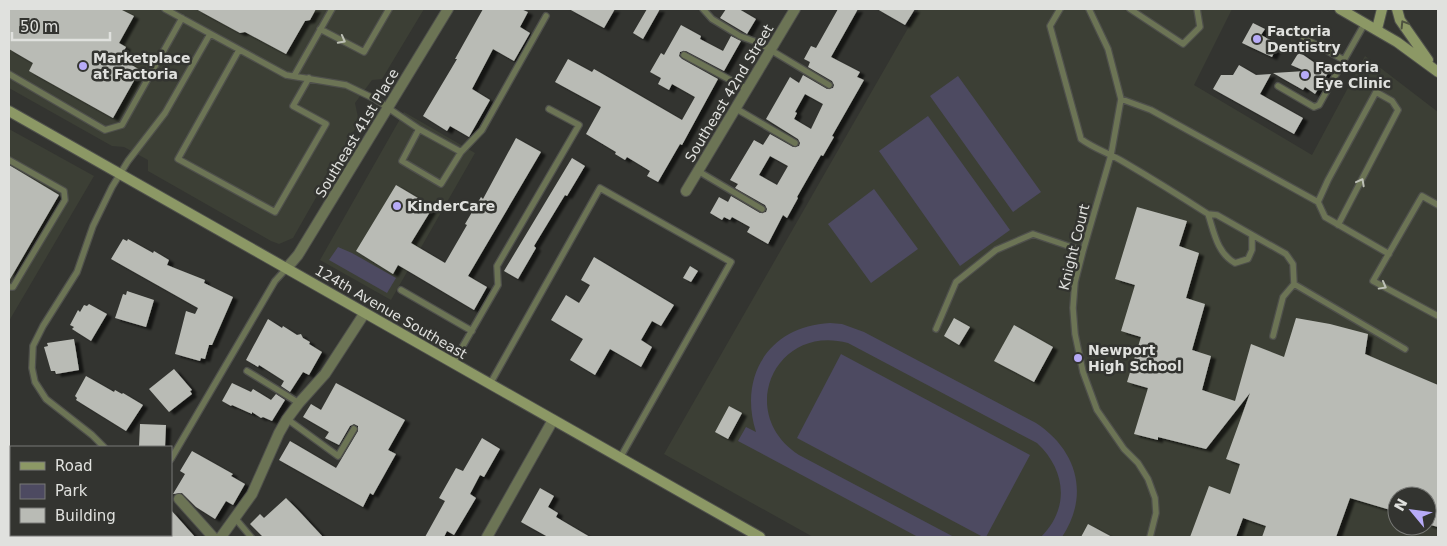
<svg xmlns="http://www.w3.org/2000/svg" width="1447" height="546" viewBox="0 0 1447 546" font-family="'DejaVu Sans',sans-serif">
	<defs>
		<filter id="shadow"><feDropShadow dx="5" dy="3" stdDeviation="1" flood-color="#0009"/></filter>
	</defs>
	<rect width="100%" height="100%" fill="#333430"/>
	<path fill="#3c3f35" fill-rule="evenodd" d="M9,9h415l-42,70 -10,1 -17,23 4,19 -66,116 -14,6 -8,-3 -123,-70v-11l-24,-13 -12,-1 -103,-58z
		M919,9h313l-38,76 118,70 53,-99 73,56v425h-625l-149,-83zM1397,496h30v30h-30z
		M404,112l71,41 -84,147 -71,-40z
		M9,129l85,47 -85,145z"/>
	<path fill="#4d4a61" d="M958,76l83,116 -28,20 -83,-116z
		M928,116l82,114 -50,36 -81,-115z
		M874,189l44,60 -47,34 -43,-59z
		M338,247l14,6 44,25 -9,15 -58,-33z
		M830,323l12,1 22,8 172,91c41,27 54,72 26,114h-21c29,-29 25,-67 -4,-94l-189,-100c-73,-20 -113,71 -49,112l155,82h-36l-180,-96 8,-14 10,5c-18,-57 14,-106 74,-109z
		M841,354l189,101 -44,82h-3l-186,-99z"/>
	<path fill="#b9bbb5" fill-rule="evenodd" filter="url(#shadow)" d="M9,9h111l14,7 -15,27 7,4 -6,11 20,12 -27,48 -84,-47 4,-8 -24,-14z
		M196,9h120l-6,11 -5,1 -19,33 -41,-22 -5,1z
		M483,9h38l7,3 -8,15 10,6 -16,28 -21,-12 -21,40 18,11 -21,37 -19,-11 -3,5 -24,-15 34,-57h-2z
		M569,9h46l-11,19z
		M647,9h13l-17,30 -10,-6z
		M726,9h13l17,10 -9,15 -27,-16z
		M838,9h20l-27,48 29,15 -3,5 7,3 -32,56 2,1 -11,19 -2,-1 -24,42 1,1 -11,20 -4,-3 -15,29 -21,-12 3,-5 -18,-10 -2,3 -6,-3 -2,3 -12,-7 9,-16 9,5 3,-6 29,17 6,-1 1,-3 -2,-4 -30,-17 3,-4 -8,-4 24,-40 9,5 7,-11 23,13 6,-1 1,-3 -2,-4 -32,-20 24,-42 9,6 4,-8 24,14 6,-1 1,-3 -2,-4 -24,-14 2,-5 -6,-3 7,-13 5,2zM805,94l18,10 -12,25 -17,-10 3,-6 -2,-1zM770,156l18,10 -11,19 -18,-10z
		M877,9h38l-10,16z
		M1253,23l12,6 -4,6 17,9 -6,13 -30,-14z
		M681,25l20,11 -1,3 23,12 8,-15 10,5 -17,30 -38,-20 -6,1 -1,4 3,3 36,20 -36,66 -2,-1 -22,38 -11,-6 3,-5 -23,-14 -2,3 -10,-6 1,-2 -30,-18 15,-27 -46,-25 13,-23 24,13 2,-3 88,51 13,-23 -23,-13 -3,6 -11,-6 3,-6 -11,-6 11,-19 3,2z
		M1299,52l26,18h5l-15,24 -10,-7 -2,3 -30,-17 32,-2 -14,-6z
		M1239,65l17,10 15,-1 -11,20 43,24 -9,16 -81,-45 8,-14h12z
		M516,138l25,14 -73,124 19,11 -13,23 -76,-45 -5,9 -37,-23 40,-66 37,22 -22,36 34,20 22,-38 -2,-1 16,-27 2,2z
		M572,158l13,8 -18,30 -2,-1 -31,51 2,2 -18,31 -14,-8z
		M9,165l50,30 -50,86z
		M1137,207l50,14 -8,25 20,7 -13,45 19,6 -13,46 19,6 -9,34 33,11 16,-57 33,13 12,-39 34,6 38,10 -3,20 73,31v142l-11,-3v-28h-30v16l-47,-14 -14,39h-74l4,-11 -23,-8 -7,19h-46l19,-51 21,8 10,-30 -14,-5 24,-66 -44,56 -48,-12v3l-24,-6 14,-46 -21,-6 14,-45 -20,-6 14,-46 -20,-6z
		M123,239l4,2 1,-2 25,14 1,-2 15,9 -2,5 38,15 -1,3 29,14 -21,48h-3l-4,14 -4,-1 -1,3 -25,-7 11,-43 9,3 3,-6 -87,-49z
		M594,257l80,48 -13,21 -9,-5 -11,19 11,7 -11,20 -31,-18 -15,26 -25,-15 13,-21 -32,-19 15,-25 13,8 11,-18 -9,-5z
		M690,266l8,5 -7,11 -8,-4z
		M127,291l27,9 -8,27 -31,-9 8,-24 3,1z
		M89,304l18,10 -16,27 -19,-12 2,-2 -4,-2 8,-15 2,2 4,-7 3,1z
		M954,318l16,9 -11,18 -15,-9z
		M268,319l14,9 1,-2 14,9 4,-1 2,4 7,4 -1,2 13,8 -13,23 -6,-3 -13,20 -9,-6 3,-5 -25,-16 -1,2 -12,-7z
		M1014,325l39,22 -19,35 -40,-21z
		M74,339l5,31 -23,4 -1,-3h-4l-7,-24 4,-1 -1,-3z
		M174,369l18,21 -2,1 2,3 -23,18 -20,-23z
		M86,376l28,16 1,-2 7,4 1,-1 20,12 -17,26 -50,-31 1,-2 -2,-2z
		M232,383l19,9 2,-3 18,11 5,-6 9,6 -13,21 -9,-4 -2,1 -9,-6v2l-20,-9 -1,1 -9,-5z
		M336,383l69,37 -17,30 8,4 -23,41 -3,-2 -7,14 -84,-47 11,-19 46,27 22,-37v-5l-4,-2 -4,2 -11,19 -14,-7 4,-6 -26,-15 8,-13 10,6z
		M729,406l13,7 -14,26 -13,-7z
		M140,424l26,1 -1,22h-26z
		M482,438l18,11 -16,28 -4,-2 -10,19 6,4 -22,37 -7,-4 -3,6h-19l20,-36 -6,-3 17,-30 7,3z
		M192,451l41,23 -2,2 14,8 -12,21 -7,-4 -11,18 -19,-12 -14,-14 -9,1 12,-20 -5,-3z
		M540,488l14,8 -6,11 10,6 -2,4 34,20h-42l-27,-15z
		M286,498l11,11 26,28h-60l-13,-13 10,-10 4,4z
		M171,510l24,27h-24z
		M1088,524l24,13h-31z"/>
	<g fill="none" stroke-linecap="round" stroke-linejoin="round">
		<defs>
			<path id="lane" d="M165,9l121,66 60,10 29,14 44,30 -17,32 39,23 20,-32 -42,-23
				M703,9l9,10 28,17 19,7 70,42
				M1060,9l-10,17 31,113c12,9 27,14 41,22 29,17 58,35 86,53 6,18 9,39 27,49l13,-4 4,-9v-15
				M1089,9l19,40 13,50 -10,56 -28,96 -8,31 -2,26 2,26 8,38 14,38 27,39 14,14 10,16 7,19 1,15 -6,24
				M1130,9l53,35 17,-17 -3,-18
				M320,29l44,23 25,-43
				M1304,38l40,22 21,-37
				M239,50l-61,109 97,53 51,-88 -33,-18 16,-28
				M684,55l63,34
				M9,74l96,56 17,-5 60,-107
				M294,76l38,-67
				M1278,86l36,21 5,-2 25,-45
				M1121,99l30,11 167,92 7,15 64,37
				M735,108l60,35
				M461,152l21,-22 64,-114
				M9,160l55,31 1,9 -52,87h-4
				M698,171l64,38
				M1318,202l10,-22 48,-88 16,9 6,9 -60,115
				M1438,205l-16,-9 -49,85 65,35
				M1208,214l9,1 69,39 7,10 1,20 -11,13 -10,39
				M1294,284l111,65
				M401,290l71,41
				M936,329l20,-47 40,-32 37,-16 50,17
				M453,363l45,-78 -1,-19 82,-141 -30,-16
				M247,371l52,32
				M490,384l110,-196 131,74 -111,196
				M287,419l51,37 16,-27
				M104,447l-12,-12 -46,-36 -11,-17 -3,-14 1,-22 10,-20 34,-54 16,-46 19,-39 16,-26 37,-48 45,-79
				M171,459l104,-178 11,-12
				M235,518l16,19"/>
			<path id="street" d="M686,191l109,-182
				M286,269l12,-14 150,-246
				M179,499l34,38
				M221,537l31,-43 27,-61 8,-14 12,-16 26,-29 39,-60
				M487,537l66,-117"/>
			<path id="secondary" d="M1340,9l57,33 41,30
				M1397,9l3,11 28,40
				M1377,29l5,-20
				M9,111l751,426"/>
			<path id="highway" d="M9,458l2,3
				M73,535l3,2"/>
		</defs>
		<use href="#lane" stroke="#4f504c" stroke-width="8"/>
		<use href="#street" stroke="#4f504c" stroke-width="12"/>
		<use href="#secondary" stroke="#4f504c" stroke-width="12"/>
		<use href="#highway" stroke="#4f504c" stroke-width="18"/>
		<use href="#lane" stroke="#6c7455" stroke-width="5.5"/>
		<use href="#street" stroke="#6c7455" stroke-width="10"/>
		<use href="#secondary" stroke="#8c9865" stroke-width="10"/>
		<use href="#highway" stroke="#bacd7c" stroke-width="15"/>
	</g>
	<defs><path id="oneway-chevron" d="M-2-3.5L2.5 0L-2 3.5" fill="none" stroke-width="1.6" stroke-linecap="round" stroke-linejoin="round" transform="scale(1.25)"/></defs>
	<use stroke="#4e5240" href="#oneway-chevron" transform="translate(1404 24) rotate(-122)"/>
	<g stroke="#bdc0b5">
		<use href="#oneway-chevron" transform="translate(342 40) rotate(28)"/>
		<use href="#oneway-chevron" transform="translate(1361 182) rotate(-62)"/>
		<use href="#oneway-chevron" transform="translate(1383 286) rotate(29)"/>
	</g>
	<g fill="#b7abf7" stroke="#333430" stroke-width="2">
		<circle cx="1257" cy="39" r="5"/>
		<circle cx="83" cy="66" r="5"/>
		<circle cx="1305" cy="75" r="5"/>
		<circle cx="397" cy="206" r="5"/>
		<circle cx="1078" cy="358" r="5"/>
	</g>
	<g text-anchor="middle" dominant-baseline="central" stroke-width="5" stroke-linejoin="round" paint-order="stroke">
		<g font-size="14" font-weight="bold" fill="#e0e1de" stroke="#333430" text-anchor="start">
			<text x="1267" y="31">Factoria<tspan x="1267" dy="16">Dentistry</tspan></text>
			<text x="93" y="58">Marketplace<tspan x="93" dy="16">at Factoria</tspan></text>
			<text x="1315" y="67">Factoria<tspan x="1315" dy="16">Eye Clinic</tspan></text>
			<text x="407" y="206">KinderCare</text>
			<text x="1088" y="350">Newport<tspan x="1088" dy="16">High School</tspan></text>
		</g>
		<g font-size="14" fill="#e0e1de" stroke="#333430">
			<text transform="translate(729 93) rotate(-59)">Southeast 42nd Street</text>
			<text transform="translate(357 133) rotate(-59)">Southeast 41st Place</text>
			<text transform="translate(1074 247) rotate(-76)">Knight Court</text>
			<text transform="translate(391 312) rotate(30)">124th Avenue Southeast</text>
		</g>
	</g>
	<rect width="1447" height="546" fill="none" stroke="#e0e1de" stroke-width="20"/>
	<rect x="10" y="446" width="162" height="90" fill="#333430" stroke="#787976"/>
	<rect x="20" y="462" width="25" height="8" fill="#8c9865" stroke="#787976"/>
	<text x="55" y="471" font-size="15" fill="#e0e1de">Road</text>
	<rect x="20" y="484" width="25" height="15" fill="#4d4a61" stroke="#787976"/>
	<text x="55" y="496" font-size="15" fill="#e0e1de">Park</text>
	<rect x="20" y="508" width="25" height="15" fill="#b9bbb5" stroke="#787976"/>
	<text x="55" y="521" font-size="15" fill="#e0e1de">Building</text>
	<g transform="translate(1412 511) rotate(299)"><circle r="24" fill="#333430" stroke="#787976"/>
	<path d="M0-4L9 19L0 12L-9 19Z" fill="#b7abf7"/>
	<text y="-8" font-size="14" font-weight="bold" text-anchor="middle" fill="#e0e1de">N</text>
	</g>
	<path d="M12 32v8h98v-8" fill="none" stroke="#e0e1de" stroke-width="2.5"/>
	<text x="20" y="32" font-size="15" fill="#e0e1de" stroke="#333430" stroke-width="4" paint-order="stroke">50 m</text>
</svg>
